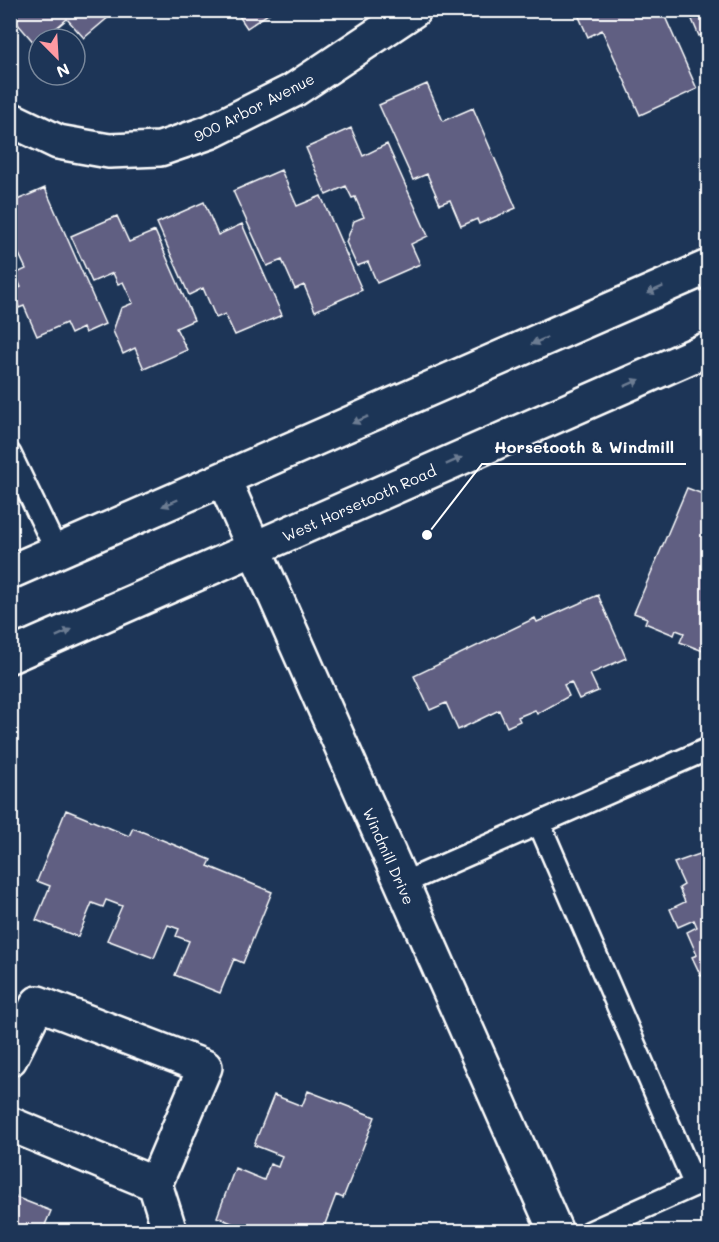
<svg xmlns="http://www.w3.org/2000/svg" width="719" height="1242" viewBox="0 0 719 1242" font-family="Mali,sans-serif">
	<rect width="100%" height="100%" fill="#1d3557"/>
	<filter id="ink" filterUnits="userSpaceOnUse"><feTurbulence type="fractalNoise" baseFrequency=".0167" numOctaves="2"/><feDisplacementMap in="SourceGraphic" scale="12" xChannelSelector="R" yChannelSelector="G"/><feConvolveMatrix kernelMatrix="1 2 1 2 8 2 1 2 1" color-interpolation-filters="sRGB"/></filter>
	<g filter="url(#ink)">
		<path fill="#605f82" stroke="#fff" stroke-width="1.5" d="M10,10h107l-33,28 -17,-19 -24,20h-4l-3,6 -26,-30z
			M235,10h39l-27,18z
			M576,10h86l35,79 -57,26 -38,-85 -14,7z
			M688,10h20v36l-5,-12 -4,2z
			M427,84l16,37 30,-13 43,100 -37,16 -2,-5 -16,7 -11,-26 -10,4 -13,-30 -14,6 -34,-75z
			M351,128l12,28 24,-12 41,92 -17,8 9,20 -43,19 -9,-21 -11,4 -11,-24 8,-21 10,-4 -9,-20 -3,1 -6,-12 -20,9 -20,-47z
			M281,170l16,36 24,-10 41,94 -47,21 -11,-26 -9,4 -13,-29 -15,6 -34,-75z
			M45,188l60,136 -20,9 -2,-5 -12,6 -5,-11 -29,13 -13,-30 -5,2 -7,-17 9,-4 -6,-13 11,-5 -16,-34v-32z
			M204,202l14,33 24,-11 40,91 -47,20 -10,-21 -9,4 -13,-30 -14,7 -32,-72z
			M117,216l12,26 26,-11 39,89 -18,8 11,22 -43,19 -9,-21 -12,6 -10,-23 8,-23 12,-5 -10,-21 -5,2 -5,-11 -21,9 -21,-46z
			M687,488l21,8v157l-28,-11 4,-9 -8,-3 -2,5 -29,-12 2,-5 -13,-5z
			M598,595l28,63 -36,16 8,17 -19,8 -8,-17 -7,3 5,11 -32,18 -2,-4 -17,7 2,4 -13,6 -8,-17 -41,20 -12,-27 -16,7 -16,-34 121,-58 2,4z
			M66,810l63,26 4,-8 78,32 -3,6 64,26 -29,71 -9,-4 -14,34 -45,-18 14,-34 -13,-5 3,-7 -11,-4 -14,33 -47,-18 15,-34 -16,-6 -3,7 -11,-4 -14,34 -42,-17 14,-34 -13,-5z
			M708,851v129l-2,-6 -5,2 -9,-19 5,-2 -10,-23 10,-5 -3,-7 -16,7 -8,-18 15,-7 -6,-14 5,-3 -10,-22z
			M308,1091l67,26 -32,81 -7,-3 -14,37h-77l1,-3 -29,-12 18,-49 29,12 6,-16 8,3 4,-11 -28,-11 20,-50 28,11z
			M10,1195l41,16 -9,21h-32z"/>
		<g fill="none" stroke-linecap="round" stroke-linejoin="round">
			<defs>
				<path id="service" d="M10,454l47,98
					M539,823l156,362
					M401,884l307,-135
					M590,1232l118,-53"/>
				<path id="minor" d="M10,119l48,23 51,9 51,-2 50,-17 84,-42 120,-80
					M224,480l332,752
					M10,1059l28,-56 167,64 -50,117 15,48
					M10,1124l145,60"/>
				<path id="primary" d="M10,572l698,-305
					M10,656l698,-307"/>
			</defs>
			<use href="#service" stroke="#fff" stroke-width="26"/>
			<use href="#minor" stroke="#fff" stroke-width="38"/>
			<use href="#primary" stroke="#fff" stroke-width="38"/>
			<use href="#service" stroke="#1d3557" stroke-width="21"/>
			<use href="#minor" stroke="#1d3557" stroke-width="33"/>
			<use href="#primary" stroke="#1d3557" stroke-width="33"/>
		</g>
		<defs><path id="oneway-solid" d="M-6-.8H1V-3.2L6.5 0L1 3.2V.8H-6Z" transform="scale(1.5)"/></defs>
		<g fill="#6c7c92">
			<use href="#oneway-solid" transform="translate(655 290) rotate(156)"/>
			<use href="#oneway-solid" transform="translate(539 341) rotate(156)"/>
			<use href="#oneway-solid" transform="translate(632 383) rotate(-24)"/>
			<use href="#oneway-solid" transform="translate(360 420) rotate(156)"/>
			<use href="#oneway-solid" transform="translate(454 461) rotate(-24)"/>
			<use href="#oneway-solid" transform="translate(170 503) rotate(157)"/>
			<use href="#oneway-solid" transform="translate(64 633) rotate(-24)"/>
		</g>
	</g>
	<g text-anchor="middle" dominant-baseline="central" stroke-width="4.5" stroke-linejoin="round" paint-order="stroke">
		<g font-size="15" fill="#fff" stroke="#1d3557">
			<text transform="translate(254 107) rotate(-27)">900 Arbor Avenue</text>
			<text transform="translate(359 503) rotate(-24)">West Horsetooth Road</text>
			<text transform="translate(389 856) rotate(66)">Windmill Drive</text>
		</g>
	</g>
	<path fill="none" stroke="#fff" stroke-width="2" d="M427 535L482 464H686"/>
	<circle fill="#fff" stroke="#1d3557" stroke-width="2" cx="427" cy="535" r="6"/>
	<g font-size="16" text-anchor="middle" font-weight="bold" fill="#fff" stroke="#1d3557" stroke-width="4.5" stroke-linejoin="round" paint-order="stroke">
		<text x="584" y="453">Horsetooth &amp; Windmill</text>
	</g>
	<rect width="719" height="1242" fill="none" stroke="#1d3557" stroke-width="36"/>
	<rect x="18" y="18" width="683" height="1206" fill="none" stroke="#fff" stroke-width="2" filter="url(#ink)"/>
	<g transform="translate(57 57) rotate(156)"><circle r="28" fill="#1d3557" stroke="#77869a" stroke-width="1.5"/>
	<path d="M0-4.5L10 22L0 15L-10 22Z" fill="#ff9aa2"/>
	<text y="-9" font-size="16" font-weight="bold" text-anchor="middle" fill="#ffffff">N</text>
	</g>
</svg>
